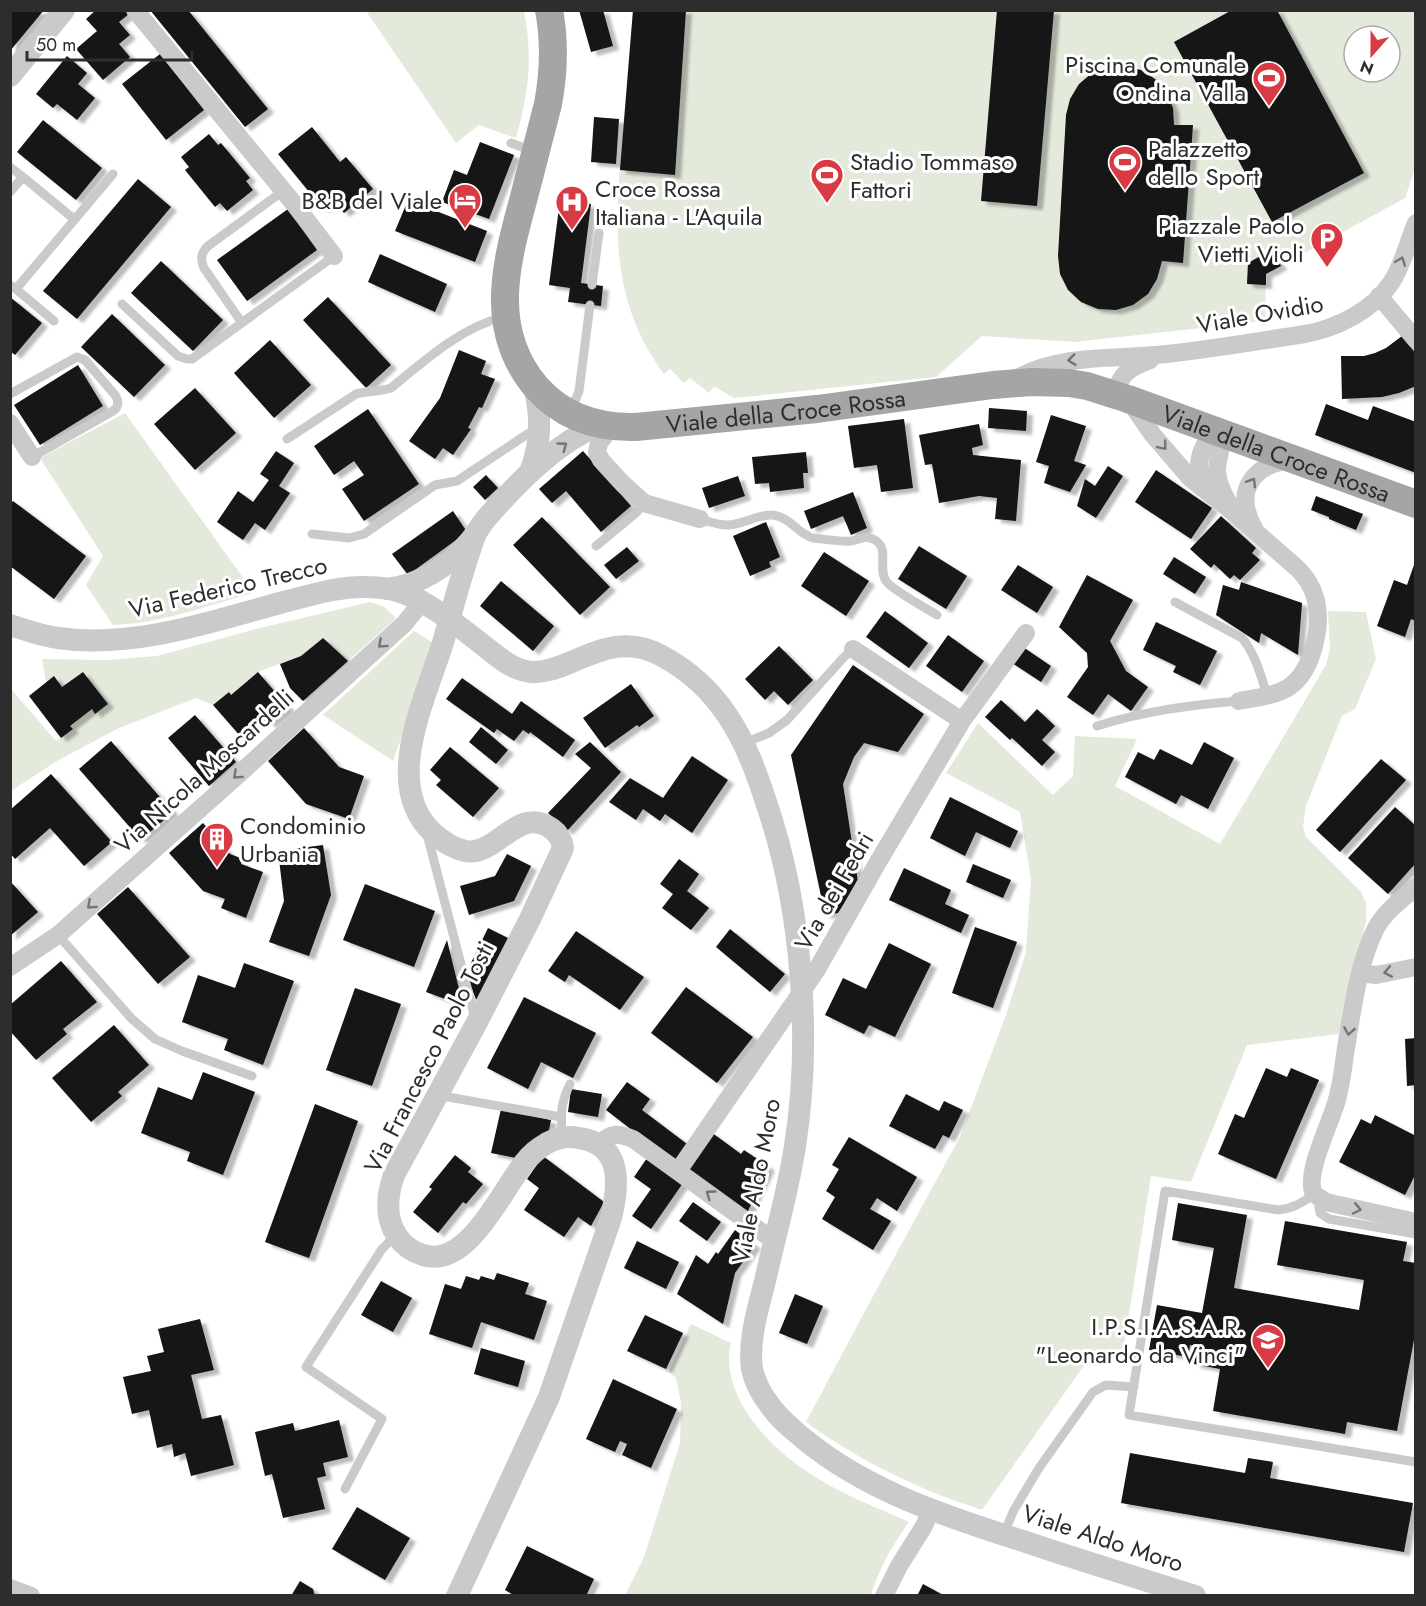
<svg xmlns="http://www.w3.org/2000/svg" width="1426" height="1606" viewBox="0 0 1426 1606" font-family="Jost,sans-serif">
	<defs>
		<filter id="shadow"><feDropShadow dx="6" dy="4" stdDeviation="1.5" flood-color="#0004"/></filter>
	</defs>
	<rect width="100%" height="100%" fill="#fff"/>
	<path fill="#e3eadc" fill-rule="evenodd" d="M366,11h158c9,48 5,80 -8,127l-37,-13 -23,18z
		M633,11h782v158l-10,29 -139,76 -1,47 -190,21 -93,-6 -46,41 -202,21 -20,-12 -5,7 -19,-15 -6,5 -14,-14 -6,5c-55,-74 -49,-150 -42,-236 4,-43 7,-85 11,-127zM1354,36h36v36h-36z
		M125,413l129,180c-45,12 -95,31 -141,32l-27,-40 17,-29 -63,-98z
		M370,602l13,4 13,12 -48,43 -25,-23 -22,18 -43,16 -27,23 -3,-3 -15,13 -17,-7 -77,30 -62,33 -46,30 -1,-103 46,53 16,-12 -2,-3 22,-17 3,4 13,-9 -25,-32 -21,15 -8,-10 -8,5 -4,-23 65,1 50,-4 103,-28z
		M1328,611l38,1 10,47 -21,50 -13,7 -36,90 -3,21 3,10 55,55 5,11v19l-27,112 -92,11 -56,137 -40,-6 -28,176 -33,5 -108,153c-19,-7 -39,-13 -57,-21 -42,-18 -82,-40 -119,-67l59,-111 95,-174 46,-122 20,-63 5,-73 -11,-67 -74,-39 32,-50 75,72 20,-19 2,-40 62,3 -22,47 105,58 106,-179 4,-17z
		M414,631l21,13 -42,117 -70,-46z
		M691,1324l40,19c-13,54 43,110 86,135 29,18 61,30 92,44 -16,22 -30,47 -38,73h-246l19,-38 36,-114 1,-40 -5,-25 -7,-6z"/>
	<path fill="#141414" filter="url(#shadow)" d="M10,10h34l-34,41z
		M96,10h30l3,4 -10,8 11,13 -11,9 11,13 -27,23 -27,-31 21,-18 -11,-12z
		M150,10h38l80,99 -23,18z
		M579,10h24l10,36 -22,6z
		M633,10h53l-11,165 -55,-5z
		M997,10h57l-17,196 -56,-5z
		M1232,10h45l87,163 -92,49 -98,-180z
		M160,54l44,56 -38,30 -44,-56z
		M67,56l20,17 -9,11 17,14 -18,22 -20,-16 -4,4 -17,-14z
		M1124,66l17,4 14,9 11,13 7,16 1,17h19l-10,138 -21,-2 -5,18 -9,15 -15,11 -17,5 -18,-1 -17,-7 -13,-12 -8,-16 -2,-18 8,-141 4,-16 9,-15 13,-11 15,-6z
		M594,117l25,2 -3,45 -25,-2z
		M43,120l59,48 -26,32 -59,-48z
		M312,127l28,35 6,-5 27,32 -29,24 -11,-13 -10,9 -45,-55z
		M209,134l9,11 3,-2 29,35 -4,3 7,9 -26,21 -7,-8 -5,4 -30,-37 4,-3 -8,-10z
		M480,142l34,13 -25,64 -47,-17 12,-32 13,5z
		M138,179l33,28 -94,112 -34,-28z
		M408,200l79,31 -12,31 -80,-31z
		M560,200l31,4 -10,79 22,3 -2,20 -33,-4 2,-14 -21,-3z
		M288,209l29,41 -70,51 -30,-41z
		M1271,250l10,16 -15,8v11l-19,-1 1,-21z
		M380,254l67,30 -12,28 -67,-30z
		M161,261l62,59 -30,31 -62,-58z
		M10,297l32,26 -27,32 -5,-4z
		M328,297l63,68 -25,23 -63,-68z
		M112,314l53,51 -31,32 -53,-50z
		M1402,336l14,18v32l-17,7 -17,4 -40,2 -1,-43h23l11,-3 11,-5z
		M270,340l41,45 -37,33 -40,-45z
		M459,350l27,11 -5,13 14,5 -13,29 -3,-1 -11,21 3,1 -18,26 -10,-7 -8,11 -26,-18 31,-43z
		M78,365l25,41 -63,39 -26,-40z
		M195,388l41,45 -41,37 -41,-46z
		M1326,404l42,16 5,-14 43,16v51l-101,-38z
		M989,408l38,3 -1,20 -38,-3z
		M368,409l51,75 -55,37 -22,-32 22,-14 -10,-14 -20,14 -20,-29z
		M1051,415l35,11 -12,35 12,4 -16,27 -26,-9 5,-17 -13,-4z
		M904,419l9,69 -32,4 -4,-27 -23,3 -6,-42z
		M979,424l4,21 -11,3 1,7 48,5 -5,61 -21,-2 2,-21 -18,-2 -40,7 -7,-39 -7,1 -6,-30z
		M276,451l18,12 -15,23 11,7 -25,37 -10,-7 -12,17 -26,-18 21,-31 15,11 16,-22 -9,-6z
		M583,451l48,55 -30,26 -35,-41 -14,12 -13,-14z
		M806,452l2,21h-5l1,15 -34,4 -1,-9 -14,1 -3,-27z
		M1108,466l15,10 -27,42 -19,-12 8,-27 10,7z
		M1156,470l56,38 -21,31 -56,-37z
		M486,475l12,13 -13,12 -12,-13z
		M738,476l7,20 -36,12 -7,-20z
		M853,492l14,36 -16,7 -8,-19 -32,13 -7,-18z
		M1316,496l47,18 -7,16 -27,-11v-2l-18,-7z
		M13,501l73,55 -32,43 -44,-33v-62z
		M453,511l14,21 -59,43 -16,-21z
		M1221,516l35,32 -4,5 8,7 -20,20 -6,-5 -4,4 -16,-15 -3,4 -21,-19z
		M542,517l68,70 -30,28 -67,-70z
		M766,522l14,35 -11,5 2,5 -21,9 -17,-40z
		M919,546l48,30 -21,33 -48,-30z
		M627,547l12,14 -23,18 -12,-14z
		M824,552l45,29 -23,35 -45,-30z
		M1174,557l32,20 -11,17 -32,-20z
		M1415,562l1,59 -5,-2 -6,18 -28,-11 17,-46 13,5z
		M1018,565l35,22 -16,26 -36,-23z
		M1087,575l46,25 -23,41 16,30 22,16 -17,24 -23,-17 -15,21 -26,-18 21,-30 -1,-14 -28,-26z
		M501,581l53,45 -21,25 -53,-45z
		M1241,582l61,21 -4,52 -37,-22 -2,10 -43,-28 7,-30 16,5z
		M885,611l43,32 -19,25 -43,-31z
		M1156,622l61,29 -17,34 -27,-13 3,-6 -33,-16z
		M948,635l36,26 -22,31 -36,-26z
		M323,638l25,23 -45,40 -13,-13 -10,-24 21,-8z
		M1020,645l31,21 -10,16 -32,-21z
		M779,646l34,34 -25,25 -14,-14 -9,9 -20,-21z
		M853,665l71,49 -26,38 -34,-9 -10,14 -11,27 15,98 -20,31 -13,2 -34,-160z
		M83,672l25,32 -13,10 -3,-5 -22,17 3,3 -12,9 -32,-42 25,-20 8,11z
		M258,672l31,36 -19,16 -6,-7 -23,20 -28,-32 16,-13 2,3z
		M462,678l50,36 9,-13 54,39 -12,17 -33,-25 -1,2 -6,-4 -9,11 -17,-12 -3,4 -48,-34z
		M631,684l23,32 -15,11 -2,-2 -32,23 -22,-30z
		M1001,700l24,22 12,-13 18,17 -13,14 13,12 -13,14 -30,-28 -2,2 -25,-23z
		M195,715l41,47 -27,24 -41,-48z
		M481,727l27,23 -12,14 -27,-22z
		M304,728l35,39 25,9 -15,43 -43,-15 -38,-43z
		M111,741l62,71 -32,28 -62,-71z
		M590,742l31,30 -54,59 -19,-18 43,-45 -16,-14z
		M1204,742l30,16 -26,51 -27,-14 -5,9 -51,-27 13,-25 16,8 6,-11 32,16z
		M450,747l49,41 -26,29 -37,-32 5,-5 -11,-10z
		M692,756l36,24 -36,53 -27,-19 -5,7 -17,-12 -7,11 -27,-18 21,-24 33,20z
		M1381,759l25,21 -66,72 -24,-22z
		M51,774l61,68 -28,24 -34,-38 -35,31 -5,-6v-43z
		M950,797l68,34 -8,17 -34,-16 -11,24 -35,-18z
		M1395,807l21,19v37l-28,31 -40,-36z
		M203,823l27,31 13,5 -2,5 22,8 -17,46 -25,-10 4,-9 -22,-8 -34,-38z
		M323,845l8,50 -22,61 -40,-14 15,-41 -6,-50z
		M507,854l24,12 -17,35 -45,14 -9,-29 35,-10z
		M679,859l20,15 -12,17 22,17 -18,22 -29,-22 11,-14 -13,-10z
		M973,864l38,16 -8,18 -37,-16z
		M904,868l47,22 -6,14 24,11 -8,18 -72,-33z
		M10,881l28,31 -28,24z
		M365,884l70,27 -21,56 -71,-27z
		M128,887l62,70 -32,27 -61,-70z
		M975,927l42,15 -24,66 -41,-15z
		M488,928l22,11 -32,66 -12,-32z
		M730,929l55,45 -15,18 -54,-45z
		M576,931l68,46 -24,33 -51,-35 -4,7 -17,-11z
		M447,940l14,57 -2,7 -33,-12z
		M889,943l42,21 -36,73 -26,-12 -5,9 -39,-19 18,-37 23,11z
		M61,961l36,41 -34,27 4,5 -31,26 -26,-29v-26z
		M244,963l50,18 -31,84 -39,-15 4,-11 -46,-17 16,-47 37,13z
		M686,987l67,50 -36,46 -66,-50z
		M355,988l46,16 -29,82 -46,-16z
		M524,997l72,36 -23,45 -32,-16 -13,27 -41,-21z
		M114,1025l35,40 -31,27 4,4 -31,26 -39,-44z
		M1416,1038v47l-9,1 -2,-47z
		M1266,1068l21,9 4,-9 28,12 -43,99 -58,-25 17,-40 9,4z
		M203,1072l52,20 -32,83 -36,-14 3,-9 -49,-19 17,-46 34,13z
		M627,1082l23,17 -8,11 49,37 -14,18 -71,-55z
		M571,1089l31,5 -4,23 -30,-5z
		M906,1094l33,17 5,-10 19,9 -14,28 -6,-3 -8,14 -46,-23z
		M315,1104l43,17 -49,137 -44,-16z
		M501,1109l50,11 -3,15 -27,24 -30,-6z
		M1375,1115l41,21v37l-11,22 -66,-33 22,-43 10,5z
		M711,1132l30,22 3,-4 25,17 -23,48 -62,-44z
		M849,1137l68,40 -20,34 -20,-13 -7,11 21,12 -18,29 -51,-31 13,-22 -9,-6 13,-22 -7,-4z
		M455,1155l16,13 -3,4 15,12 -17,20 -3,-2 -25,31 -25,-21 19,-23 -3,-2z
		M543,1156l61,46 -13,24 -13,-9 -14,20 -40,-27 15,-22 -12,-9z
		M647,1158l36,25 -32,46 -19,-13 19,-27 -17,-12z
		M693,1202l28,20 -14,19 -28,-20z
		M1178,1203l69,12 -13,73 125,22 5,-30 -87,-15 8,-44 122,21 -4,19 13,2v66l-19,102 -50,-9 -2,12 -132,-23 7,-42 -26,-5 3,-18 -7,-1 -2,12 -39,-7 8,-45 45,8 12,-65 -42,-8z
		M735,1230l20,15 -20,28 -12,51 -46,-30 19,-39 12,9 8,-12 2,2z
		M637,1241l42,21 -13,27 -42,-21z
		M497,1273l32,10 -4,11 22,7 -13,39 -53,-18 -9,26 -43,-14 16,-50 16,5 5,-13 13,4 2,-4 13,4z
		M381,1281l31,17 -19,34 -32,-17z
		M795,1294l28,12 -16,38 -28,-11z
		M645,1315l38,18 -17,36 -39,-18z
		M200,1319l14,51 -23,5 11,44 19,-4 13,50 -43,11 -6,-23 -11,4 -2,-13 -15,4 -8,-38 -17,4 -9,-37 28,-6 -4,-15 17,-4 -6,-23z
		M481,1348l44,13 -7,26 -44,-13z
		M613,1379l64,30 -26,59 -29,-13 5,-11 -7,-3 -5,11 -29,-13z
		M339,1420l9,37 -25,6 3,13 -9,2 8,31 -42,9 -11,-44 -7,2 -10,-44 38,-9 2,8z
		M1130,1453l115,20 3,-15 25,4 -3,16 143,25 -9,49 -283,-49z
		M357,1507l53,31 -25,42 -53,-31z
		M527,1546l67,33 -8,17h-71l-10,-6z
		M300,1581l13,8 2,7h-24z
		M923,1584l22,12h-28z"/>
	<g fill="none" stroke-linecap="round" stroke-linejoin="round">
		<path stroke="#cacaca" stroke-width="9" d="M511,143l22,8
			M10,167l13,10 -13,15
			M23,177l51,42
			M10,285l6,4 97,-115
			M592,285l7,-52
			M16,289l38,32
			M122,304l56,52 9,3h5l142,-103
			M242,323l-38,-55c-4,-9 -3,-15 4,-22l75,-55
			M10,394l67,-37 8,3 30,35c4,6 4,12 -2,16l-81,46
			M571,411l8,-20 11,-86
			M287,439l69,-45c11,-3 23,-2 35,-6 33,-27 69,-60 112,-71
			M700,519c8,2 18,6 27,6 16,0 30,-11 46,-10 17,2 25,19 40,23 12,1 26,4 38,3 8,-1 13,-6 22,-2 18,8 4,29 13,42 6,9 40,27 51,34
			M312,534l37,4 15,-4 71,-49 22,-4 81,-54
			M596,546l40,-33 8,-10
			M1175,602l67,36c13,15 19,38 25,57
			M1097,726c47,-15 94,-21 142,-25
			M744,743l25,-10 18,-13 57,-63 9,-8
			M427,834l48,184
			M58,935l73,83 24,21 27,12 70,25
			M437,1095l124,22
			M562,1137c-1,-22 -2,-33 8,-53
			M1314,1194c-11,9 -22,15 -36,16l-113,-19 -36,224 287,47
			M1321,1200l-2,7 1,6 9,6 87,15
			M345,1489l37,-70 -76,-52 76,-118 14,-14
			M1004,1533l10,-23 25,-42 54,-76 13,-7 28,2"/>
		<path stroke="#cacaca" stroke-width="18" d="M135,10l160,195 39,51
			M1379,296l37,44
			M1017,378c47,-25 99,-18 150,-24 46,-5 92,-13 138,-20 32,-6 67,-23 86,-51 12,-18 17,-41 25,-60
			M1114,395c7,-22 15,-27 36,-35
			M1128,399l25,36 37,43 44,35 64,56c8,8 14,17 17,28 8,27 -2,74 -26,90 -14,9 -34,11 -50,14
			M10,423l22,34
			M611,427l-12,16 -2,9 4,8 21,23 22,20 56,16
			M1205,490c-11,-19 -7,-47 14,-59 5,18 -1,22 -2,38 0,14 8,28 15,40
			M1254,528c-21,-37 -1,-64 38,-68
			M853,649l109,72
			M1416,887c-15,13 -32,25 -41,43 -18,38 -23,83 -30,124 -2,16 -4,33 -9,49 -6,21 -32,73 -22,91l12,8 90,20
			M10,967l48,-32 180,-160 166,-151 18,-22
			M1360,973l16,2 40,-8
			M600,1144c11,-12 18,-11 33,-5l141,102
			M678,1171l138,-200 62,-109 84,-141 64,-88
			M10,1588l21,8
			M884,1596l15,-30 25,-40 7,-16"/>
		<path stroke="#cacaca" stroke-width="22" d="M10,76l54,-66
			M530,472c12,-30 11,-56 4,-87
			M387,589c32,-4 61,-22 82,-47 8,-9 13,-20 22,-29 31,-35 65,-69 109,-89
			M10,625c16,5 31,11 48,13 75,11 151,-16 222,-35 29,-7 58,-17 87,-16 13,0 27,2 39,7 27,11 59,37 82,55 13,10 25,21 43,23 13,1 26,-4 38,-9 33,-14 59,-26 93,-7 26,14 49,35 65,59 19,28 30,59 40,90 35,103 45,234 28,341 -7,46 -20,90 -30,135 -7,28 -17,59 -13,88 3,13 9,25 17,35 9,14 22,24 35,35 64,53 144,78 222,103 56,19 113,36 169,54
			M457,1596l92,-199 62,-179c8,-33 12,-74 -32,-80 -14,-3 -26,0 -38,9 -9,6 -16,14 -22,23 -20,27 -54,99 -96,85 -10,-3 -20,-10 -26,-19 -12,-18 -10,-41 -3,-61l82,-151 54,-105 33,-71c-1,-8 -4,-14 -11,-19 -34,-25 -55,28 -87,22 -13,-3 -23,-10 -32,-18 -53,-49 -5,-139 11,-194 10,-36 19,-71 32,-106"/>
		<path stroke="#a5a5a5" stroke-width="28" id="s1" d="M549,10c6,32 5,62 -1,94 -8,31 -16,62 -24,93 -18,66 -37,133 13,191 26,29 61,40 99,39l181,-18 176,-24 38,-3 38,1 18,3 41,13 288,105"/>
	</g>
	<defs><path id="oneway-chevron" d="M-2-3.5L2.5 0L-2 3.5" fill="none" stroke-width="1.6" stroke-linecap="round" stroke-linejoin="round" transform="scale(1.5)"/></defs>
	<g stroke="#747474">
		<use href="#oneway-chevron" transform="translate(1401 261) rotate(-69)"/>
		<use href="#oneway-chevron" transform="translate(1072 360) rotate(173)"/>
		<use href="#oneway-chevron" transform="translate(563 446) rotate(-36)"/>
		<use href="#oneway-chevron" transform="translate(1163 446) rotate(50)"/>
		<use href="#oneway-chevron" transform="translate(1252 482) rotate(-59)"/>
		<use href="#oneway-chevron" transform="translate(382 644) rotate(138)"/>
		<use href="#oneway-chevron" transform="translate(237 775) rotate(138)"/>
		<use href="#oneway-chevron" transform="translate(91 905) rotate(138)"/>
		<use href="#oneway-chevron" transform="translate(1388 972) rotate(169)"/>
		<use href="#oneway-chevron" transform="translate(1349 1031) rotate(99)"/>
		<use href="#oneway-chevron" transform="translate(710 1194) rotate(-144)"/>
		<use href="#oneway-chevron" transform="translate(1357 1209) rotate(12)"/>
	</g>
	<defs>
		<symbol id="stadium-pin" viewBox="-11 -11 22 30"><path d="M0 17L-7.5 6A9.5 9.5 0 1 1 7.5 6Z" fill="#d93b44" stroke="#fff"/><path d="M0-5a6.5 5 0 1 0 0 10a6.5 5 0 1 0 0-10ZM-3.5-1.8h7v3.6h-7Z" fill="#fff"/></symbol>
		<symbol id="hotel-pin" viewBox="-11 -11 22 30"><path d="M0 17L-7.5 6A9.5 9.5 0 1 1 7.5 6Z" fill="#d93b44" stroke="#fff"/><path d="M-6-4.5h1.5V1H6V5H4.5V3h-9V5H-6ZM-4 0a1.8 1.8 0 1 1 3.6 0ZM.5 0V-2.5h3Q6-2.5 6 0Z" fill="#fff"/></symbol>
		<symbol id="hospital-pin" viewBox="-11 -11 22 30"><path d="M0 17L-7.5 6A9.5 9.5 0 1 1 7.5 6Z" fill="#d93b44" stroke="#fff"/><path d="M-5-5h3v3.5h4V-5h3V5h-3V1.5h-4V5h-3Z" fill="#fff"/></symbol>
		<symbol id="parking-pin" viewBox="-11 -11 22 30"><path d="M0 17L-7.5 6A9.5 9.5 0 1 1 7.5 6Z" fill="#d93b44" stroke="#fff"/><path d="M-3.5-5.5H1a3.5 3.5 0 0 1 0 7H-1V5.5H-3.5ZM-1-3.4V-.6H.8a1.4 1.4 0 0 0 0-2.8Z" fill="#fff"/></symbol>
		<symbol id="building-pin" viewBox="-11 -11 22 30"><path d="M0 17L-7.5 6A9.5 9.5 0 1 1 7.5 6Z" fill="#d93b44" stroke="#fff"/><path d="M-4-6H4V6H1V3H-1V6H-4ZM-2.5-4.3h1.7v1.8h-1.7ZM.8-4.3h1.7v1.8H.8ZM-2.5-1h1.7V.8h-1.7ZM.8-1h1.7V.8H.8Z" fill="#fff"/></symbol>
		<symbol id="school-pin" viewBox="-11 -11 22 30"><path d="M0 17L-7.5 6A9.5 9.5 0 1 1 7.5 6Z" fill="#d93b44" stroke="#fff"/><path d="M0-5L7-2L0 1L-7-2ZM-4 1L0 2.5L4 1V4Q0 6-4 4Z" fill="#fff"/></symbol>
	</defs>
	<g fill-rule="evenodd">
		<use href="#stadium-pin" x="1250" y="59" width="38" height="52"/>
		<use href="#stadium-pin" x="1106" y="143" width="38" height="52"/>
		<use href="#stadium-pin" x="808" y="156" width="38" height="52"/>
		<use href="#hotel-pin" x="446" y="181" width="38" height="52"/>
		<use href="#hospital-pin" x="553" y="183" width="38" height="52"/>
		<use href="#parking-pin" x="1308" y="220" width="38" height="52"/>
		<use href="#building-pin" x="198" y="820" width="38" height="52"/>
		<use href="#school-pin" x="1249" y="1321" width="38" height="52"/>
	</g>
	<g text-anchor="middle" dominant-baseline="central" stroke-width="6" stroke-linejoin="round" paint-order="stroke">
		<g font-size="24" fill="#2d2d2d" stroke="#fff" text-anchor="end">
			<text x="1246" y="64">Piscina Comunale<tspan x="1246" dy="28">Ondina Valla</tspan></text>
			<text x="1148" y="148" text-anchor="start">Palazzetto<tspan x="1148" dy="28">dello Sport</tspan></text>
			<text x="850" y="161" text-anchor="start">Stadio Tommaso<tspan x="850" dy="28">Fattori</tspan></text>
			<text x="595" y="188" text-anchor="start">Croce Rossa<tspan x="595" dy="28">Italiana - L'Aquila</tspan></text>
			<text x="442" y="200">B&amp;B del Viale</text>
			<text x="1304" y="225">Piazzale Paolo<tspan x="1304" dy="28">Vietti Violi</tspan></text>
			<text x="240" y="825" text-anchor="start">Condominio<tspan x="240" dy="28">Urbania</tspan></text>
			<text x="1245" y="1326">I.P.S.I.A.S.A.R.<tspan x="1245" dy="28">"Leonardo da Vinci"</tspan></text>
		</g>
		<g font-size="24" fill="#2d2d2d" stroke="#fff">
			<text transform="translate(1260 314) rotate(-10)">Viale Ovidio</text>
			<text stroke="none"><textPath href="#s1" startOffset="652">Viale della Croce Rossa</textPath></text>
			<text stroke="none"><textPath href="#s1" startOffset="1156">Viale della Croce Rossa</textPath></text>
			<text transform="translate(228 587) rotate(-13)">Via Federico Trecco</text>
			<text transform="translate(204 771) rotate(-42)">Via Nicola Moscardelli</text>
			<text transform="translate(834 891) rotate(-60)">Via dei Fedri</text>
			<text transform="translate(429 1057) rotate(-63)">Via Francesco Paolo Tosti</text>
			<text transform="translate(756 1181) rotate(-79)">Viale Aldo Moro</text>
			<text transform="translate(1103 1538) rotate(18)">Viale Aldo Moro</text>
		</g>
	</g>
	<rect width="1426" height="1606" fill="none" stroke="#2d2d2d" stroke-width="24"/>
	<g transform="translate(1372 54) rotate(201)"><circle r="28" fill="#ffffff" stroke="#ababab" stroke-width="1.5"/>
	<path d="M0-4.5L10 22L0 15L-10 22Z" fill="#d93b44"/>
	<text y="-9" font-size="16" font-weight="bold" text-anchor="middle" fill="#2d2d2d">N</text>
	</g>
	<path d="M27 51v9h165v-9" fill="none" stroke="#2d2d2d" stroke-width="3"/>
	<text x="36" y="51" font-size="18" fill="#2d2d2d" stroke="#ffffff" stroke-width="4.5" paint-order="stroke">50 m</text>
</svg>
